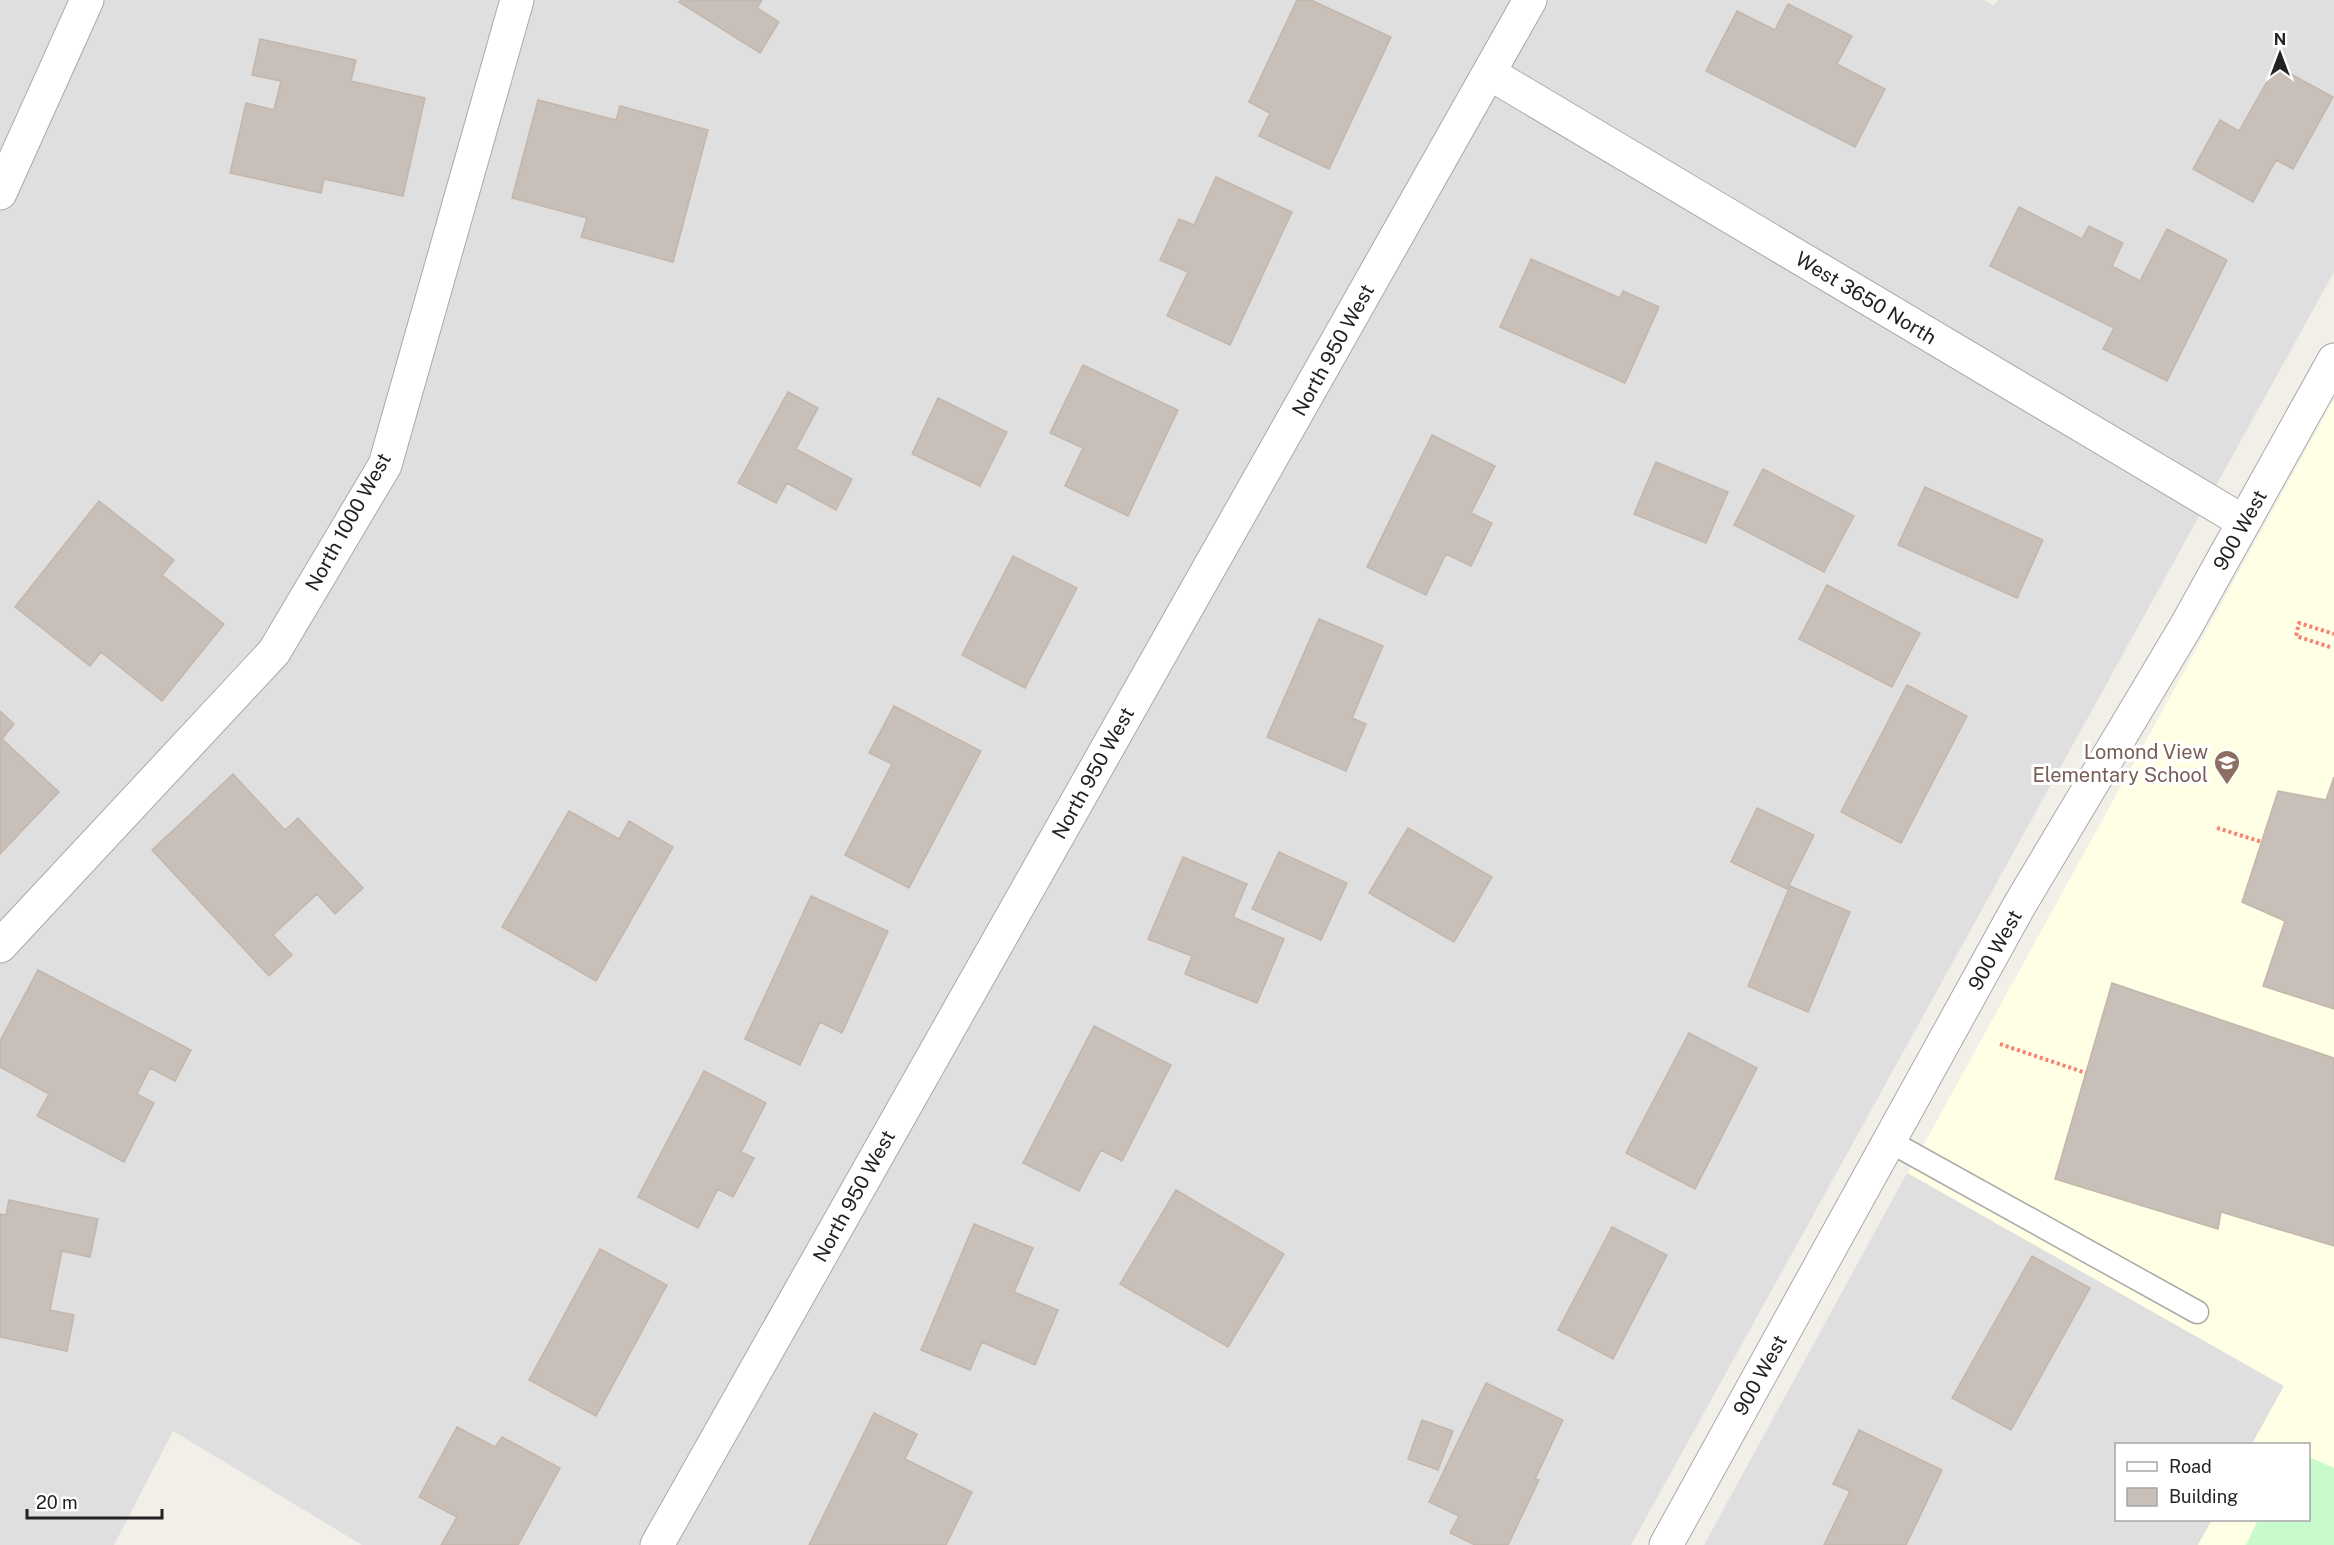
<svg xmlns="http://www.w3.org/2000/svg" width="2334" height="1545" viewBox="0 0 2334 1545" font-family="'Public Sans',sans-serif">
	<rect width="100%" height="100%" fill="#f2efe9"/>
	<path fill="#e0dfdf" d="M0,0h1984l10,6 4,-6h336v272l-703,1273h-1269l-189,-114 -59,114h-114z
		M1907,1173l377,213 -32,58h-136v76h96l-14,25h-494z"/>
	<path fill="#ffffe5" d="M2334,399v1146h-136l14,-25h96v-76h-56l32,-58 -376,-213z"/>
	<path fill="#c8facc" d="M2309,1457l25,11v77h-88l12,-25h50z"/>
	<path fill="#c7bfb8" stroke="#c4b6ab" stroke-width="1.5" d="M681,0h81l-5,8 22,14 -19,31 -81,-51z
		M1297,0h14l80,37 -62,132 -70,-33 11,-23 -21,-11z
		M1788,4l64,32 -15,28 48,25 -30,58 -149,-76 31,-60 38,19z
		M260,39l96,21 -5,21 74,17 -22,98 -79,-17 -3,14 -91,-20 16,-70 28,7 7,-29 -29,-6z
		M2276,66l57,31 -40,72 -17,-9 -23,42 -60,-33 27,-49 19,11z
		M538,100l78,20 4,-14 88,24 -35,132 -92,-25 6,-19 -75,-20z
		M1216,177l76,35 -62,133 -63,-29 21,-44 -28,-12 19,-41 15,6z
		M2019,207l63,32 7,-13 34,17 -11,23 28,15 27,-52 60,31 -60,121 -64,-32 11,-21 -124,-62z
		M1531,259l89,39 3,-7 36,16 -34,76 -125,-56z
		M1083,365l95,45 -50,106 -63,-30 18,-38 -33,-15z
		M788,392l30,16 -22,41 56,30 -16,31 -49,-27 -11,20 -38,-20z
		M938,398l69,34 -27,54 -68,-32z
		M1432,435l63,31 -24,47 21,10 -21,43 -25,-12 -20,41 -59,-28z
		M1656,462l72,30 -22,51 -72,-29z
		M1763,469l91,47 -30,56 -90,-47z
		M1925,487l118,53 -26,58 -119,-53z
		M99,501l75,59 -12,15 62,49 -62,77 -61,-49 -11,14 -75,-59z
		M1013,556l64,32 -52,100 -63,-33z
		M1827,585l93,48 -28,54 -93,-48z
		M1319,619l64,27 -31,72 14,6 -20,47 -79,-34z
		M1907,685l60,31 -66,127 -60,-31z
		M894,706l87,45 -72,137 -64,-33 47,-91 -23,-11z
		M0,711l14,13 -12,15 57,53 -59,62z
		M233,774l52,56 13,-12 65,70 -28,26 -18,-20 -44,41 19,20 -23,21 -117,-126z
		M2334,777v232l-71,-23 22,-65 -43,-19 36,-111 48,9z
		M1757,808l57,27 -27,54 -56,-27z
		M569,811l50,28 10,-18 44,26 -77,134 -94,-54z
		M1408,828l84,49 -38,65 -85,-49z
		M1279,852l68,31 -26,57 -69,-31z
		M1183,857l64,27 -14,33 51,22 -27,64 -72,-29 7,-18 -44,-17z
		M1790,886l60,26 -42,100 -60,-26z
		M811,896l77,35 -46,102 -22,-11 -20,43 -55,-26z
		M38,970l153,80 -16,31 -25,-13 -13,26 17,9 -30,59 -87,-46 12,-22 -49,-27v-26z
		M2112,983l222,75v188l-113,-34 -3,17 -163,-50z
		M1094,1026l77,39 -49,96 -21,-11 -22,41 -56,-28z
		M1689,1033l68,35 -62,121 -69,-36z
		M704,1071l62,32 -25,49 13,6 -21,39 -15,-8 -20,39 -60,-31z
		M1176,1190l108,64 -56,93 -108,-63z
		M9,1200l89,19 -8,38 -28,-6 -12,59 24,5 -7,36 -67,-14v-123l6,1z
		M974,1224l59,24 -19,44 44,18 -23,55 -53,-23 -12,28 -49,-20z
		M1612,1227l55,28 -54,104 -55,-29z
		M600,1249l67,36 -71,131 -67,-36z
		M2032,1256l58,32 -79,142 -59,-32z
		M1486,1383l77,37 -28,59 4,1 -31,65h-33l-25,-12 9,-17 -30,-14z
		M874,1413l43,21 -12,25 67,33 -26,53h-137z
		M1422,1420l31,11 -15,39 -30,-11z
		M457,1427l38,20 7,-10 58,31 -42,77h-77l16,-28 -38,-20z
		M1859,1430l83,40 -36,75h-82l26,-54 -17,-7z"/>
	<g fill="none" stroke-linecap="round" stroke-linejoin="round">
		<defs>
			<path id="lane" d="M1889,1141l308,171"/>
			<path id="street" d="M1489,73l755,449
				M0,193l87,-193
				M0,946l274,-294 111,-187 132,-465
				M657,1545l873,-1545
				M1666,1545l353,-639 166,-278 149,-268"/>
		</defs>
		<use href="#lane" stroke="#a9a9a9" stroke-width="25"/>
		<use href="#street" stroke="#a9a9a9" stroke-width="35"/>
		<path stroke="#fa8072" stroke-width="4" stroke-dasharray="3 3" stroke-linecap="butt" d="M2330,647l-34,-11 3,-13 35,11
			M2217,828l45,14
			M2000,1044l86,29"/>
		<use href="#lane" stroke="#fff" stroke-width="22"/>
		<use href="#street" stroke="#fff" stroke-width="33"/>
	</g>
	<defs>
		<symbol id="school-pin" viewBox="-11 -11 22 30"><path d="M0 17L-7.5 6A9.5 9.5 0 1 1 7.5 6Z" fill="#8d6e63" stroke="#fff"/><path d="M0-5L7-2L0 1L-7-2ZM-4 1L0 2.5L4 1V4Q0 6-4 4Z" fill="#fff"/></symbol>
	</defs>
	<g fill-rule="evenodd">
		<use href="#school-pin" x="2212" y="748" width="30" height="40"/>
	</g>
	<g text-anchor="middle" dominant-baseline="central" stroke-width="6" stroke-linejoin="round" paint-order="stroke">
		<g font-size="20" fill="#222" stroke="#fff">
			<text transform="translate(1866 298) rotate(31)">West 3650 North</text>
			<text transform="translate(1333 350) rotate(-61)">North 950 West</text>
			<text transform="translate(348 522) rotate(-61)">North 1000 West</text>
			<text transform="translate(2240 530) rotate(-61)">900 West</text>
			<text transform="translate(1093 773) rotate(-61)">North 950 West</text>
			<text transform="translate(1995 950) rotate(-61)">900 West</text>
			<text transform="translate(854 1196) rotate(-61)">North 950 West</text>
			<text transform="translate(1760 1375) rotate(-61)">900 West</text>
		</g>
		<g font-size="20" fill="#785e54" stroke="#fff" text-anchor="end">
			<text x="2208" y="752">Lomond View<tspan x="2208" dy="23">Elementary School</tspan></text>
		</g>
	</g>
	<rect x="2115" y="1443" width="195" height="78" fill="#ffffff" stroke="#a7a7a7" stroke-width="1.5"/>
	<rect x="2127" y="1462" width="30" height="9" fill="#ffffff" stroke="#a7a7a7" stroke-width="1.5"/>
	<text x="2169" y="1473" font-size="18" fill="#222222">Road</text>
	<rect x="2127" y="1488" width="30" height="18" fill="#c7bfb8" stroke="#a7a7a7" stroke-width="1.5"/>
	<text x="2169" y="1503" font-size="18" fill="#222222">Building</text>
	<g transform="translate(2280 54)" stroke="#ffffff" stroke-width="4.5" paint-order="stroke">
	<path d="M0-4.5L10 22L0 15L-10 22Z" fill="#222222"/>
	<text y="-9" font-size="16" font-weight="bold" text-anchor="middle" fill="#222222">N</text>
	</g>
	<path d="M27 1509v9h135v-9" fill="none" stroke="#222222" stroke-width="3"/>
	<text x="36" y="1509" font-size="18" fill="#222222" stroke="#ffffff" stroke-width="4.5" paint-order="stroke">20 m</text>
</svg>
